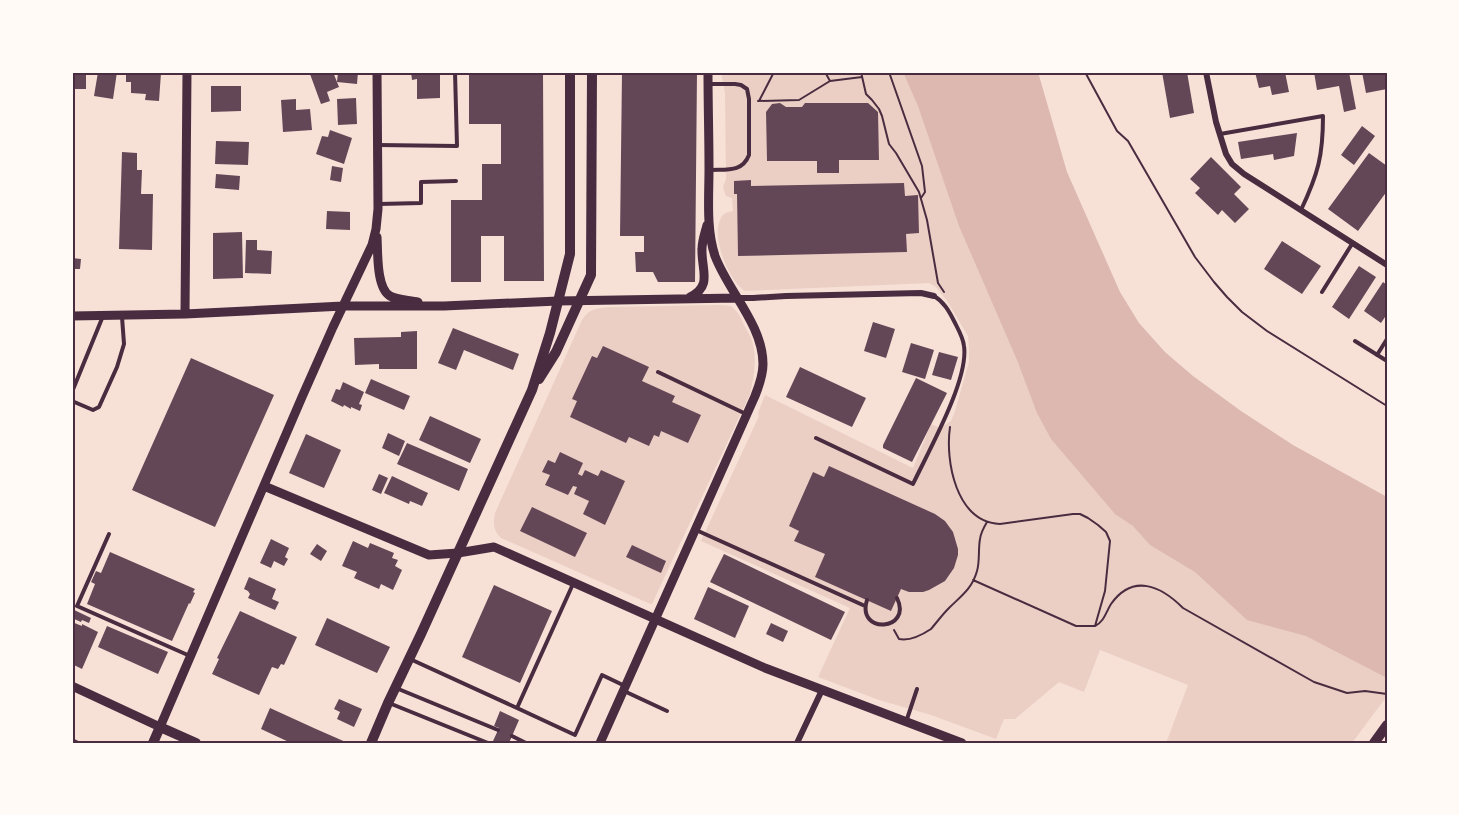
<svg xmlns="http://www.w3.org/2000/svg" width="1459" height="815" viewBox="0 0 1459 815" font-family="Signika,sans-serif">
	<rect width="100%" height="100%" fill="#f7e1d7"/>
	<path fill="#ebcfc5" d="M721,72h265l9,94 392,438v92l-35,47h-186l22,-58 -88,-35 -16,42 -25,-10 -44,37h-11l-8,20 -65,-24 -52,-15 -61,-23 32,-69 -149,-67 58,-125 -1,-3 7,-18 148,73 18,-44 9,4 11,-7 4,-10 14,-49v-14l-1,-12 -21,-35 -11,-14 -7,-4 -184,8c-16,-9 -35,-56 -24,-73 2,-5 7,-6 12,-7l-1,-13 -6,-2 -3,-9 3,-8 -1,-86z
		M720,305l11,1c7,6 10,11 13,19 2,4 5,8 7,13 7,18 3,38 -1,56l-98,210 -4,-1 -147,-65c-8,-8 -8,-14 -6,-25l87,-193c7,-11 14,-12 27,-13z"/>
	<path fill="#dcb8b0" d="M903,72h135l29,100 53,120 19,31 26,29 28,24 48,35 52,34 94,52v181l-81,-42 -59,-16 -52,-48 -45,-27 -17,-19 -18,-12 -64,-75 -14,-26 -20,-53 -58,-134 -41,-120z"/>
	<path fill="#644757" d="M73,72h13v17h-11v7h-3v-21h2z
		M98,72h19l-4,27 -19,-3z
		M126,72l35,1 -2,28 -14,-1 1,-6 -15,-1v-11h-5z
		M315,72h18l6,15 -12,5 3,9 -9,3 -11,-30z
		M338,72h20l-1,12 -20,-2z
		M411,72h29v26l-23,1v-20l-5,1z
		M469,72h74l1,209h-40v-45h-23v46h-30v-82h31v-36h19v-40h-32z
		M622,72h75l-2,210h-37l-5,-10h-17l-1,-20h9v-16h-24z
		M1162,72h25l7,41 -24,5z
		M1255,72h30l4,20 -17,3 -2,-9 -11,2z
		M1314,72h35l7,37 -12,3 -5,-26 -22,4z
		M1362,72h25v17l-21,4z
		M211,86h30v25l-30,1z
		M356,98l1,26 -19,1 -1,-26z
		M296,99v11l14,-1 2,21 -29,2 -2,-32z
		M780,103l6,4h16l3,-4h63l10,9 1,48h-40v13h-22v-12h-50l-1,-49 6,-8z
		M1362,126l13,10 -21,29 -13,-10z
		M330,130l22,8 -8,26 -28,-10 6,-18 6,1z
		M1297,133l-3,23 -20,4 -1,-6 -32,5 -3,-17z
		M216,141l33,1 -1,23 -33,-1z
		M122,152l15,1v17h5l-1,24h12l-1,56 -33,-1z
		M1369,153l18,13v25l-29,40 -30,-22z
		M1211,157l30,30 -7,7 15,15 -14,14 -13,-13 -4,5 -23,-22 5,-5 -10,-9z
		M332,166l11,2 -2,14 -11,-2z
		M216,174l24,2 -1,14 -24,-2z
		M751,180v6l153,-3 1,13 13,-1 1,38 -13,1 1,18 -169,4 -1,-62h-3v-13z
		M327,211l23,1v18l-24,-1z
		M242,232l1,46 -30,1v-46z
		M246,240h11v10l15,1 -1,23 -26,-1z
		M1282,241l39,25 -19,28 -38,-25z
		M72,258l9,1 -1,10h-5v13l-3,-1z
		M1359,266l17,11 -27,42 -17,-12z
		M1383,282l4,3v29l-6,9 -17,-12z
		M873,322l22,7 -9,29 -22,-7z
		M453,328l66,26 -6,16 -49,-20 -8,20 -18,-7z
		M417,331v38h-38v-5l-24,1 -1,-27 47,-1v-5z
		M911,343l23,7 -9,29 -23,-7z
		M603,346l46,21 -7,14 33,15 -3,6 29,13 -13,28 -27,-12 -2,6 -5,-2 -5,11 -20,-9 -3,6 -56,-26 7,-16 -5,-2 20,-43 5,2z
		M939,352l19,5 -7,23 -19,-5z
		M191,358l83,37 -59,132 -83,-37z
		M800,367l66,31 -14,29 -66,-30z
		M916,378l31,15 -35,69 -29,-14v-3z
		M371,379l39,17 -6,14 -39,-17z
		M343,382l21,10 -5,12 3,1 -2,6 -9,-4v2l-7,-4 -1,2 -12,-6 5,-12 4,1z
		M430,416l51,23 -11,24 -51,-23z
		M388,433l17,8 -6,15 -17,-8z
		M306,434l35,16 -17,38 -35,-15z
		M407,443l61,26 -9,22 -62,-27z
		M560,452l23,11 -5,11 4,2 3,-6 13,6 3,-6 24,11 -20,44 -22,-11 6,-13 -15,-7 3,-7 -4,-1 -5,9 -23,-10 5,-10 -8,-3 6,-12 7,3z
		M829,466l106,48 10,7 8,11 5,17v6l-4,13 -9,13 -16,9 -6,2h-14l-8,-3 -10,22 -76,-34 10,-23 -31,-13 5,-10 -10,-5 24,-54 11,5z
		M379,474l9,4 -7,16 -9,-4z
		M392,476l36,17 -6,13 -12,-5 -1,3 -25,-11z
		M532,507l55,26 -12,24 -55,-26z
		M271,539l18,9 -4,9 3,2 -4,7 -10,-5 -3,7 -11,-5z
		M353,541l15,7 2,-5 24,10 -2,5 6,2 -3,6 7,4 -9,20 -12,-6 -2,5 -25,-11 3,-6 -15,-6z
		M317,544l10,7 -6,10 -11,-7z
		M632,545l34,16 -5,12 -35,-16z
		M110,552l85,37 -2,3 2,1 -5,11 -1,-1 -17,38 -85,-37 8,-20 -4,-2 5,-11 5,2z
		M724,554l121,58 -14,28 -121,-58z
		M249,577l27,12 -4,10 7,3 -4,8 -27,-12 2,-4 -2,-3 -4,-2z
		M494,585l58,26 -32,72 -58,-26z
		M708,587l41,19 -14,32 -41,-19z
		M72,609l19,9 -2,5 -7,-3 -1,2 -9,-4z
		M240,611l57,26 -13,28 -3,-1 -3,5 -6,-2 -13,28 -47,-21 7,-15 -2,-1z
		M327,618l63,29 -13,26 -62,-28z
		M72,622l10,4v-2l16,8 -16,37 -10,-5z
		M771,623l17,8 -5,11 -17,-8z
		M107,626l61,26 -10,22 -60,-27z
		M339,699l23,10 -8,18 -17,-8 3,-7 -6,-3z
		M270,708l46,21 32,14h-57l-30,-14z
		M500,711l19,9 -10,23h-11l-5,-2 6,-13 -5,-2z"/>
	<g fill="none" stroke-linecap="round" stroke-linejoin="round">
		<path stroke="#4a2c40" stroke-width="2" d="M825,72l5,9
			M861,72l5,22 6,6 7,9 3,7 7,28 7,9 23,39 8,28 11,63 6,9
			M889,72l33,94 3,26 -4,6
			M1085,72l32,59 11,10 67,116 19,25 13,15 15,15 25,19 120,75
			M758,101l41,-1 31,-19 32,-4
			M759,101l15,-29
			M950,427c-5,34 6,95 50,97l73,-10h7l8,4 10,7 8,7 4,9 -5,50 -10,35c9,-4 11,-14 16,-22 22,-31 50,-18 72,4l131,74 33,11 18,-2 22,3
			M973,580l103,46h19
			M894,630l5,9c10,2 23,-4 32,-10 6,-7 11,-14 18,-21 12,-12 23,-19 28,-37 3,-10 1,-21 3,-32 1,-7 4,-12 7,-17"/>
		<path stroke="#4a2c40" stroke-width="4" d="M709,84h26l6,1 6,4 2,10v56c-7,18 -23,14 -39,15
			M1220,134l103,-18c0,40 -5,58 -22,94
			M378,145l79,1 -2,-74
			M379,204l42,-1v-21l35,-1
			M1322,292l30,-48
			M1355,341l32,20
			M1377,355l10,-16
			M658,372l88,42
			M72,392l31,-76
			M72,401l21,9 6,-3 18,-40 7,-23 -2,-27
			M816,438l97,46c15,-32 56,-104 51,-138 -1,-9 -6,-17 -10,-25 -5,-10 -10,-19 -20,-25
			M696,530l169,76
			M109,534l-32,72 113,50
			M867,600c-11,35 46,31 30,-2
			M410,659l107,49 56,-124
			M396,688l102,42
			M624,691l43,20
			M389,703l99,40
			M517,708l58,27 27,-60 23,11
			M906,722l11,-33
			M512,736l14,7h7
			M72,740l6,3"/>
		<path stroke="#4a2c40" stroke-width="6" d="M1206,72l10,50 10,32 6,10 12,10 143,91
			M737,298h16l33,-2 135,-3 13,3
			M797,743l25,-53"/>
		<path stroke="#4a2c40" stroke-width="9" d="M377,237c1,14 -1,51 13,59 7,4 20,4 28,6
			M690,297c23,-11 11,-28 12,-48 0,-8 3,-16 5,-24
			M185,314l2,-242
			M72,316l113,-2 158,-8h101l114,-5 179,-3
			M264,486l165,69 29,-2 36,-6 271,121 197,75
			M72,686l88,41 142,-330 31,-70 39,-82 4,-16 2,-20 -1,-137
			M600,743l155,-347c4,-10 8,-21 8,-32 0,-39 -35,-73 -48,-108 -9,-27 -6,-59 -6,-87 0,-33 -1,-65 -1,-97"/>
		<path stroke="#4a2c40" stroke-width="10" d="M539,379l17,-27 35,-77 1,-203
			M153,743l7,-16 36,16
			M371,743l17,-40 33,-69 111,-244 18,-57 20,-79v-182"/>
		<path stroke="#4a2c40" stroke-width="10" d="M1374,743l13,-18"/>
	</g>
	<rect width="1459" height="815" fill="none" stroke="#fffaf5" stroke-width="147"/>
	<rect x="74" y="74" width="1312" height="668" fill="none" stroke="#4a2c40" stroke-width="2"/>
</svg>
